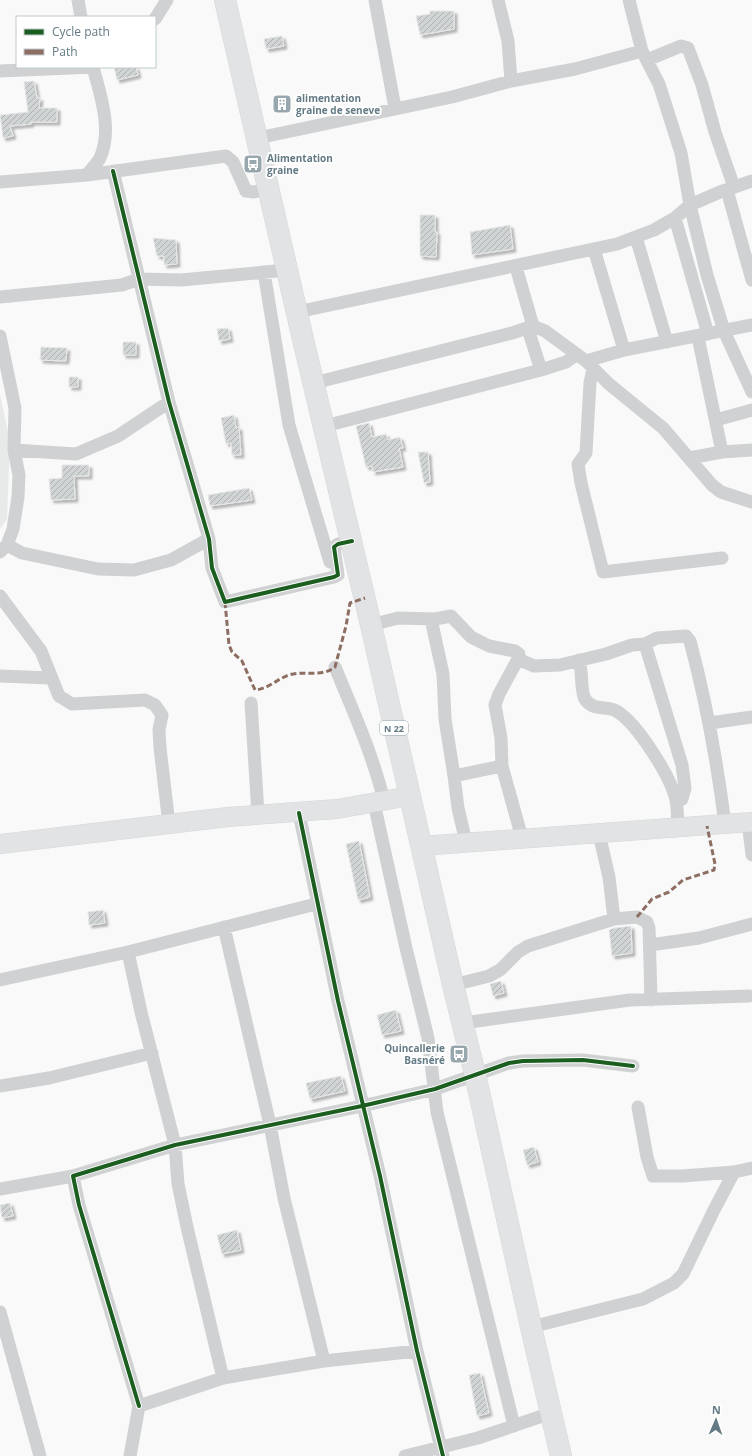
<svg xmlns="http://www.w3.org/2000/svg" width="752" height="1456" viewBox="0 0 752 1456" font-family="'Open Sans',sans-serif">
	<defs>
		<pattern id="building-hatch" width="6" height="6" patternUnits="userSpaceOnUse"><rect width="6" height="6" fill="#d1d4d4"/><path d="M-1 1l2-2M0 6l6-6M5 7l2-2" fill="none" stroke="#adb1b2"/></pattern>
		<filter id="shadow"><feDropShadow dx="3" dy="3" stdDeviation="1" flood-color="#0004"/></filter>
	</defs>
	<rect width="100%" height="100%" fill="#f9f9f9"/>
	<path fill="#e8eaea" d="M0,394l10,47 -3,78 -7,10z"/>
	<path fill="url(#building-hatch)" stroke="#e8e8e8" filter="url(#shadow)" d="M430,11h24v18l-34,6 -4,-19 14,-2z
		M282,36l2,10 -18,3 -2,-10z
		M114,67h22l2,8 -21,5z
		M34,81l3,17h3l-1,10h18v14h-26v2l-21,2 3,10 -10,2 -3,-23 28,-3 -4,-30z
		M420,215h15v17h2l-1,25 -16,-1z
		M510,225l3,24 -41,6 -2,-23z
		M153,238l23,2 1,24 -13,1v-9h-7z
		M228,328l2,11 -11,2 -2,-12z
		M123,342h13v13h-13z
		M41,347l26,1 -1,13 -26,-1z
		M69,377h9v10h-9z
		M234,415l2,13 3,-1 2,28h-9l-1,-12 -5,1 -5,-26z
		M369,423l3,14 14,-3 2,6 12,-3 3,11h-4l4,19 -30,5 -1,-6 -6,1 -10,-41z
		M418,452h10l2,30 -6,1z
		M62,465h27v11h-15l1,23 -24,1 -2,-21 13,-1z
		M249,488l3,12 -42,6 -2,-11z
		M359,841l11,56 -12,3 -12,-56z
		M103,910l2,13 -16,2 -1,-13z
		M631,926l1,27 -20,3 -3,-26 5,-2z
		M501,981l3,12 -11,3 -3,-12z
		M396,1010l5,21 -19,4 -5,-20z
		M341,1076l4,15 -35,8 -4,-16z
		M534,1147l4,15 -11,3 -4,-15z
		M10,1203l3,13 -11,2 -2,-13z
		M237,1230l4,20 -19,4 -5,-19z
		M480,1373l9,40 -12,3 -8,-41z"/>
	<g fill="none" stroke-linecap="round" stroke-linejoin="round">
		<defs>
			<path id="secondary" d="M0,844l228,-27 109,-8 73,-13
				M421,846l331,-24"/>
			<path id="primary" d="M225,0l77,335 69,290 82,360 22,89 56,253 30,129"/>
		</defs>
		<use href="#secondary" stroke="#d5d7d7" stroke-width="20"/>
		<use href="#primary" stroke="#d5d7d7" stroke-width="22"/>
		<path stroke="#cfd1d2" stroke-width="13" d="M78,0l3,17
			M375,0l20,108
			M498,0l10,41 3,40
			M629,0l13,51 17,33 22,69 9,52 17,70 17,56 28,61
			M155,19l12,-19
			M647,60l34,-14 7,2 14,37 13,47 19,55
			M0,71l94,-4
			M258,138l194,-41 59,-16 64,-12 67,-18
			M113,171l56,231 40,137 3,29 13,34 109,-25 4,-2 -4,-28 4,-3 14,-3
			M87,175l139,-19 7,6 13,29 8,1 15,-3
			M0,182l87,-7c4,-6 10,-11 13,-17 13,-28 0,-64 -7,-91
			M727,190l25,90
			M675,218l33,116
			M636,237l31,105
			M594,249l30,101
			M516,267l17,59 12,5 41,30 23,23 54,44 49,57 9,7 31,10
			M264,272l25,153 41,137
			M0,297l122,-12 17,-6 42,1 106,-10
			M297,312l320,-68 37,-14 21,-12 15,-13 30,-13 32,-11
			M528,329l13,41
			M0,336l15,72 -1,42 5,25 -1,22 -5,32 -6,16 -7,7
			M698,337l24,115
			M586,361l38,-11 128,-25
			M593,368l-3,15 -4,70 -8,11 3,19 22,89 119,-14
			M314,383l198,-50 21,-7
			M716,420l36,-10
			M325,426l216,-56 25,-8 10,-7
			M14,450l62,4 42,-18 51,-34
			M689,458l33,-6 30,-2
			M7,545l15,8 76,16 36,1 37,-10 38,-21
			M0,596l41,55 18,45 13,8 73,-4 10,5 7,10 -3,15 1,18 9,76
			M431,619l12,55 2,45 9,57
			M371,625l27,-7 37,1 16,-3 20,21 18,9 26,5 4,3 -1,5 16,7 26,-1 46,-11 26,-9 13,-1 12,-6 29,-2 4,5c16,60 27,120 35,183
			M645,644l37,121 3,23 -3,11 -6,1
			M518,659l-19,35 -4,11 6,33 1,28 20,72
			M579,660c4,12 1,30 6,39 8,13 24,6 33,13 20,13 53,65 58,88 2,9 1,19 2,28
			M335,667c18,44 38,88 49,134
			M0,676l50,2
			M251,703l7,111
			M710,723l42,-6
			M374,803l32,145 22,90 9,74 77,314
			M299,813l39,188 42,175 37,175 26,105
			M748,822l4,33
			M599,834l10,43 5,42
			M466,842l-8,-34 -4,-32 48,-10
			M224,927l46,198 14,73 40,163
			M650,945l49,-7 53,-14
			M0,980l128,-28
			M453,985l36,-9 11,-6 18,-18 10,-6 86,-27 23,-2 10,5 2,6 2,72
			M463,1023l167,-23 119,-4
			M0,1086l49,-8 103,-25
			M638,1107l9,50 6,19h29l52,-4
			M0,1189l73,-13
			M0,1312l40,144
			M531,1327l112,-28 31,-16 9,-9 31,-64 20,-38 18,-4
			M223,1378l-36,-151 -9,-43 -3,-39 -34,-133 -13,-60 188,-48
			M139,1406l-60,-201 -6,-29 102,-31 187,-39 73,-17 74,-26 14,-2 60,-1 50,6
			M130,1456l9,-50 84,-28 101,-17 93,-10
			M405,1456l73,-18 73,-25"/>
		<use href="#secondary" stroke="#e2e3e4" stroke-width="19"/>
		<use href="#primary" stroke="#e2e3e4" stroke-width="21"/>
		<path stroke="#8d6e63" stroke-width="3" stroke-dasharray="6 3" stroke-linecap="butt" d="M225,602l4,43 3,7 10,9 13,29c13,-1 22,-11 34,-15 15,-5 32,3 46,-8l11,-41 4,-23 15,-5
			M637,917l15,-18 17,-7 14,-12 31,-10 1,-6 -8,-38"/>
		<defs>
			<path id="cycleway" d="M113,171l56,231 40,137 3,29 13,34 109,-25 4,-2 -4,-28 4,-3 14,-3
				M299,813l39,188 42,175 37,175 26,105
				M139,1406l-60,-201 -6,-29 102,-31 187,-39 73,-17 74,-26 14,-2 60,-1 50,6"/>
		</defs>
		<use href="#cycleway" stroke="#fff" stroke-width="6"/>
		<use href="#cycleway" stroke="#1b5e20" stroke-width="4"/>
	</g>
	<defs>
		<symbol id="building-square" viewBox="-11 -11 22 22"><rect x="-9" y="-9" width="18" height="18" rx="4" fill="#98a6ad" stroke="#fff"/><path d="M-4-6H4V6H1V3H-1V6H-4ZM-2.5-4.3h1.7v1.8h-1.7ZM.8-4.3h1.7v1.8H.8ZM-2.5-1h1.7V.8h-1.7ZM.8-1h1.7V.8H.8Z" fill="#fff"/></symbol>
		<symbol id="bus-square" viewBox="-11 -11 22 22"><rect x="-9" y="-9" width="18" height="18" rx="4" fill="#98a6ad" stroke="#fff"/><path d="M-5-6H5V4H4V6H2V4H-2V6H-4V4H-5ZM-3.5-4V0h7V-4ZM-3.5 1.2v1.5H-2V1.2ZM2 1.2v1.5H3.5V1.2Z" fill="#fff"/></symbol>
	</defs>
	<g fill-rule="evenodd">
		<use href="#building-square" x="271" y="93" width="22" height="22"/>
		<use href="#bus-square" x="242" y="153" width="22" height="22"/>
		<use href="#bus-square" x="448" y="1043" width="22" height="22"/>
	</g>
	<g text-anchor="middle" dominant-baseline="central" stroke-width="4" stroke-linejoin="round" paint-order="stroke">
		<rect fill="#fff" stroke="#92a2a9" stroke-width="1" x="380" y="721" width="28" height="14" rx="3"/>
		<g font-size="9" font-weight="bold" fill="#647a84">
			<text x="394" y="728">N 22</text>
		</g>
		<g font-size="10" font-weight="bold" fill="#647a84" stroke="#fff" text-anchor="start">
			<text x="296" y="98">alimentation<tspan x="296" dy="12">graine de seneve</tspan></text>
			<text x="267" y="158">Alimentation<tspan x="267" dy="12">graine</tspan></text>
			<text x="445" y="1048" text-anchor="end">Quincallerie<tspan x="445" dy="12">Basnéré</tspan></text>
		</g>
	</g>
	<rect x="16" y="16" width="140" height="52" fill="#ffffff" stroke="#c1cace"/>
	<rect x="24" y="29" width="20" height="6" fill="#1b5e20" stroke="#c1cace"/>
	<text x="52" y="36" font-size="12" fill="#647a84">Cycle path</text>
	<rect x="24" y="49" width="20" height="6" fill="#8d6e63" stroke="#c1cace"/>
	<text x="52" y="56" font-size="12" fill="#647a84">Path</text>
	<g transform="translate(716 1420) rotate(2)" stroke="#ffffff" stroke-width="3" paint-order="stroke">
	<path d="M0-3L7 15L0 10L-7 15Z" fill="#647a84"/>
	<text y="-6" font-size="11" font-weight="bold" text-anchor="middle" fill="#647a84">N</text>
	</g>
</svg>
